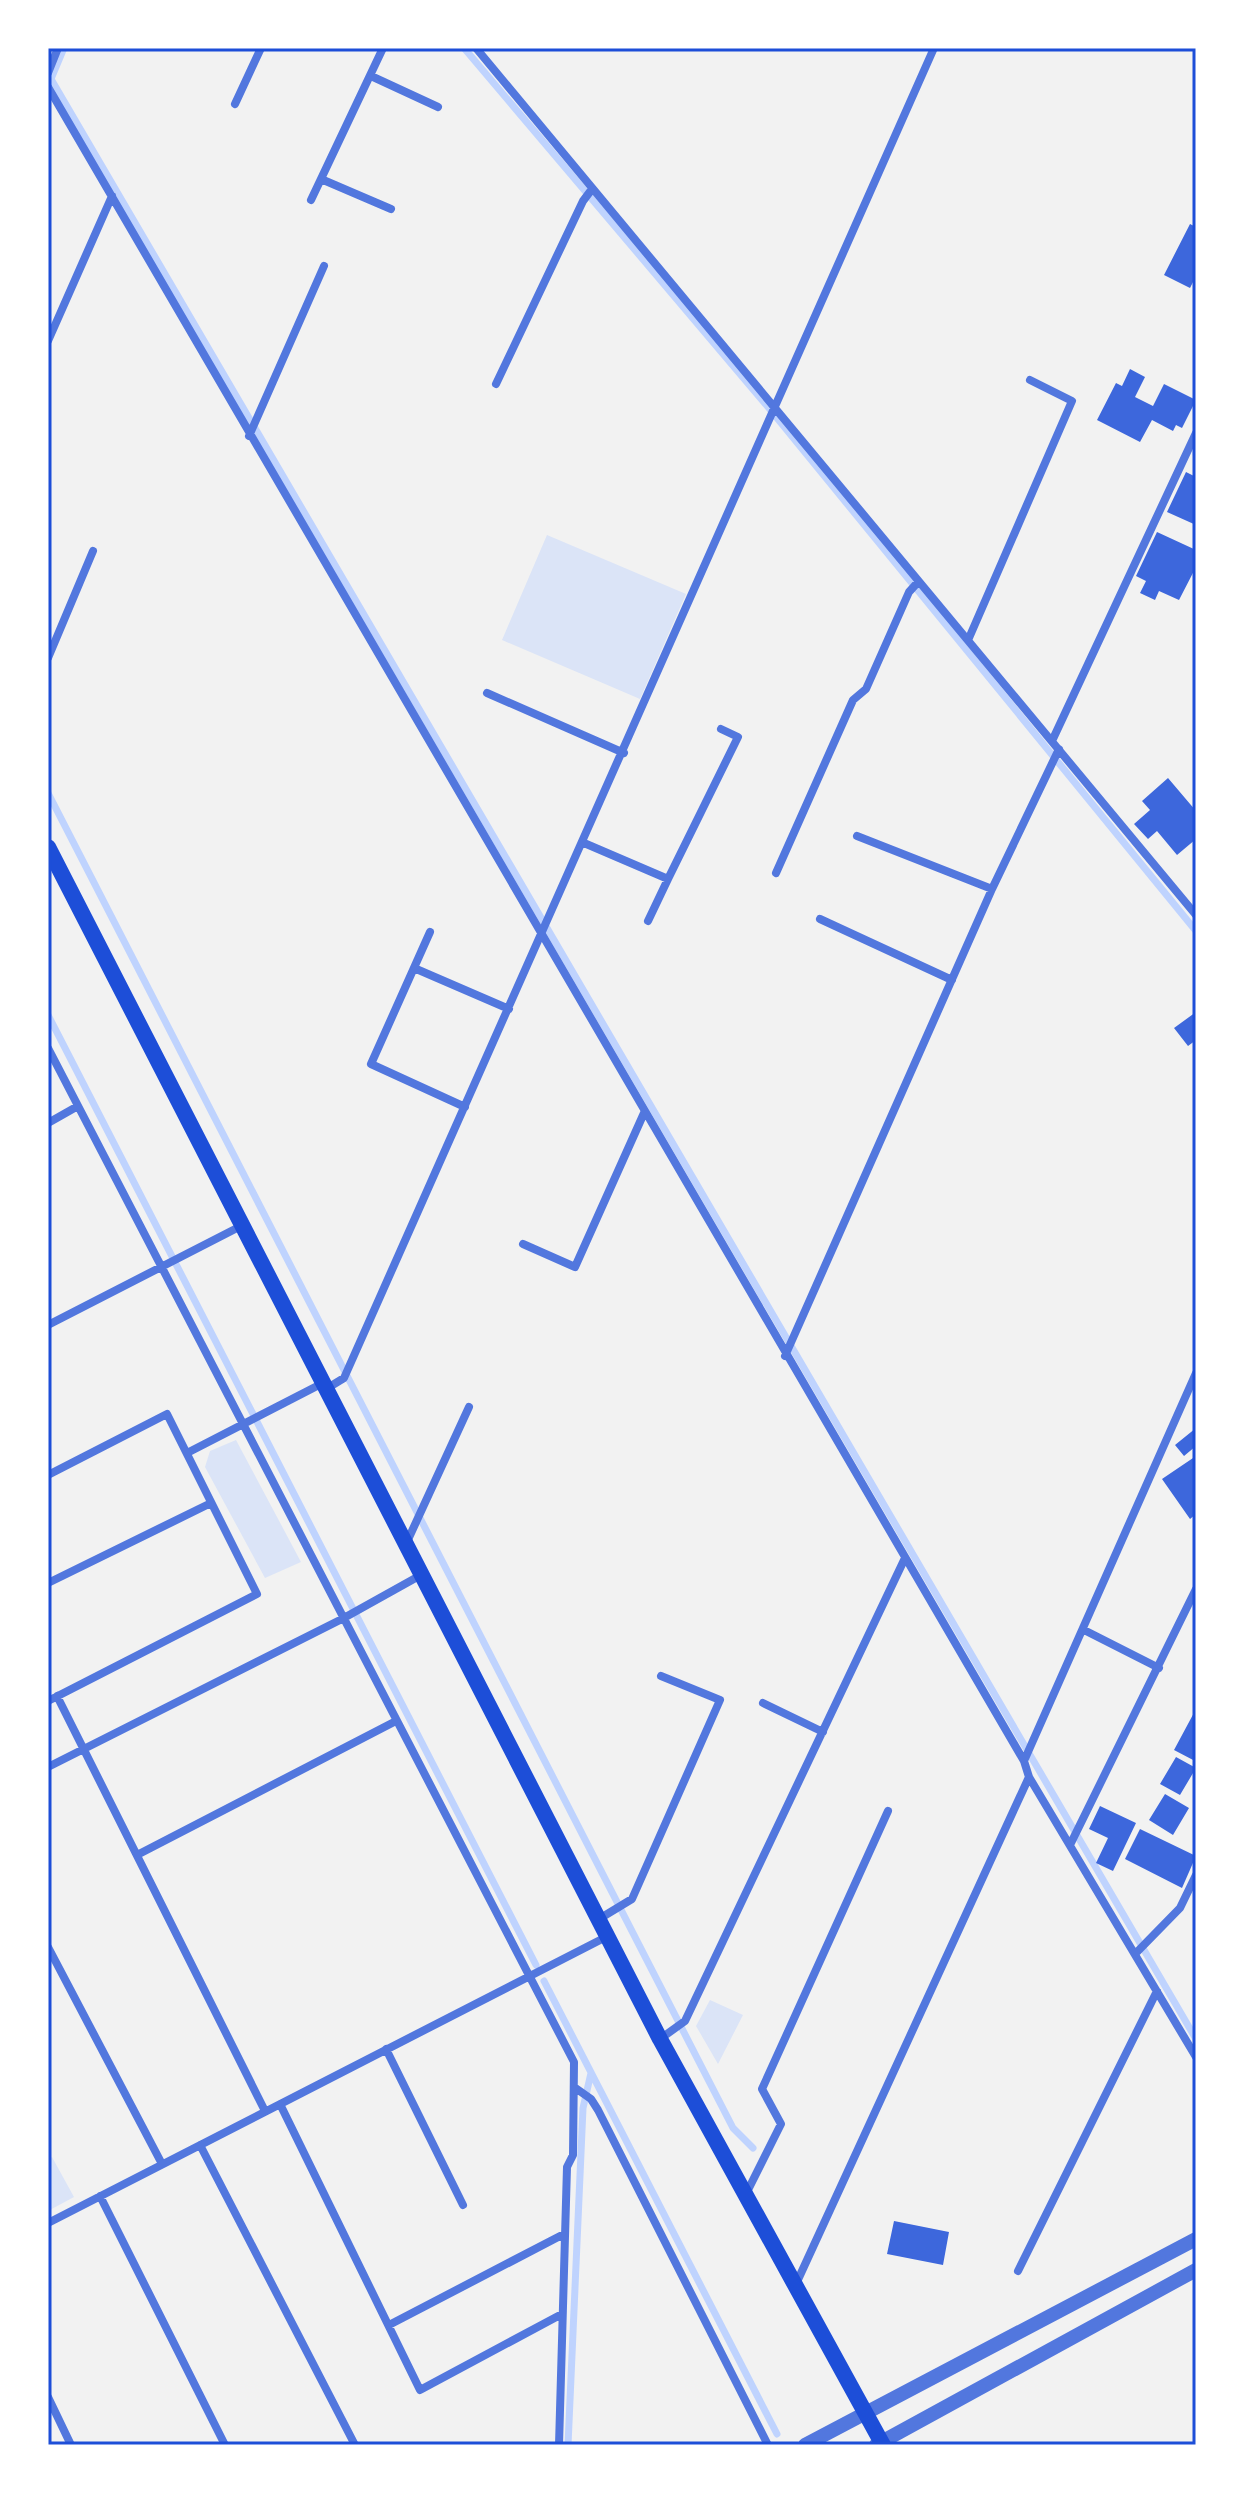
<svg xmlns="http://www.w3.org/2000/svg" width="1244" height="2493" viewBox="0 0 1244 2493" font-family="'PT Sans Narrow',sans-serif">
	<rect width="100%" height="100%" fill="#f2f2f2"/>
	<path fill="#dbe4f7" d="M547,535l139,59 -46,105 -138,-59z
		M236,1440l65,122 -36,16 -60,-111 5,-16z
		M710,2000l33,15 -25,49 -22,-38z
		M52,2157l22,40 -26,14v-51z"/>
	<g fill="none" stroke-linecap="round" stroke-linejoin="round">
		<path stroke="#bfd3fe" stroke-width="7" d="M64,48l-13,31 1145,1960
			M464,48l304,359 428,524
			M1196,452v2
			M48,793l685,1335 20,20
			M48,1015l488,950
			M544,1981l233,453
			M568,2445l15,-337 8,-35"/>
	</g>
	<path fill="#3d67dc" d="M1190,224l6,3v49l-6,12 -26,-13z
		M1130,369l15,8 -10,20 18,9 11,-22 32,16 -14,28 -6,-3 -3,6 -21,-11 -12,22 -43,-22 19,-37 6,3z
		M1186,472l10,5v48l-29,-13z
		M1157,532l39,18v17l-17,33 -20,-9 -4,9 -15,-7 6,-12 -10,-5z
		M1168,778l28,33v28l-19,16 -20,-24 -9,8 -14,-15 16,-14 -8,-9z
		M1196,1012v28l-8,6 -14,-18z
		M1196,1428v18l-12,10 -9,-11z
		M1196,1456v58l-6,5 -28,-40z
		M1196,1709v49l-1,3 -21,-11z
		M1176,1757l20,11 -16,27 -20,-11z
		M1165,1794l24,14 -16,27 -24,-15z
		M1100,1806l36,17 -23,48 -17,-8 12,-25 -19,-9z
		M1140,1829l56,27 -14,32 -57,-29z
		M894,2221l55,11 -6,33 -56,-11z"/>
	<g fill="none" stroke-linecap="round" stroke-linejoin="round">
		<path stroke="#1d4ed8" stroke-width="4" d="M615,48h76"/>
		<path stroke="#5277de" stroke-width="8" d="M476,48l720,867
			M48,73l10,-25
			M371,76l67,31
			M48,87l976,1674 5,16 167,280
			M235,104l26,-56
			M321,179l70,30
			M311,200l72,-152
			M48,341l64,-145
			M496,384l87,-183 9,-12
			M249,436l75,-170
			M969,638l103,-237 -42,-21
			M48,658l45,-107
			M487,693l137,60
			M1052,741l144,-308
			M857,836l135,53
			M584,843l84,36 70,-142 -17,-8
			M776,873l77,-173 13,-11 43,-97 9,-10
			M820,919l132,61
			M648,921l20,-42
			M430,932l-59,132 94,43
			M414,968l95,41
			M48,1048l526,1014 -1,93 -6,12 -8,278
			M48,1123l30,-17
			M523,1244l52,23 69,-154
			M48,1325l195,-100
			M785,1356l207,-467 67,-140
			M326,1389l18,-11 4,-9 586,-1321
			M187,1453l136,-70
			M48,1475l119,-61 90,180 -209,107
			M406,1544l63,-137
			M48,1583l163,-80
			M1084,1630l75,38
			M57,1696l208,415
			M763,1703l60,29
			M1024,1761l172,-388
			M48,1767l294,-148 79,-44
			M1071,1843l125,-254
			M137,1855l259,-134
			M599,1919l33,-20 88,-199 -59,-24
			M48,1947l114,217
			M1136,1953l44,-45 16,-33
			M660,2039l25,-18 220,-463
			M386,2049l77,156
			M574,2087l17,12 7,11 170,335
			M280,2104l140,286 142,-76
			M200,2145l155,300
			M746,2194l35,-70 -19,-35 126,-278
			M100,2196l125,249
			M48,2223l560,-287
			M1018,2271l139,-280
			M796,2284l233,-507
			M389,2325l175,-91
			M48,2397l23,48"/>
		<path stroke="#5277de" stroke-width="14" d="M805,2445l391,-206
			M876,2445l320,-175"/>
		<path stroke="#1d4ed8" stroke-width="16" d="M48,847l612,1192 223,406"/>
	</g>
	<rect width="1244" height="2493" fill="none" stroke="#ffffff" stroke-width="100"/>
	<rect x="50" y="50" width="1144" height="2393" fill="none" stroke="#1d4ed8" stroke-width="3"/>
</svg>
